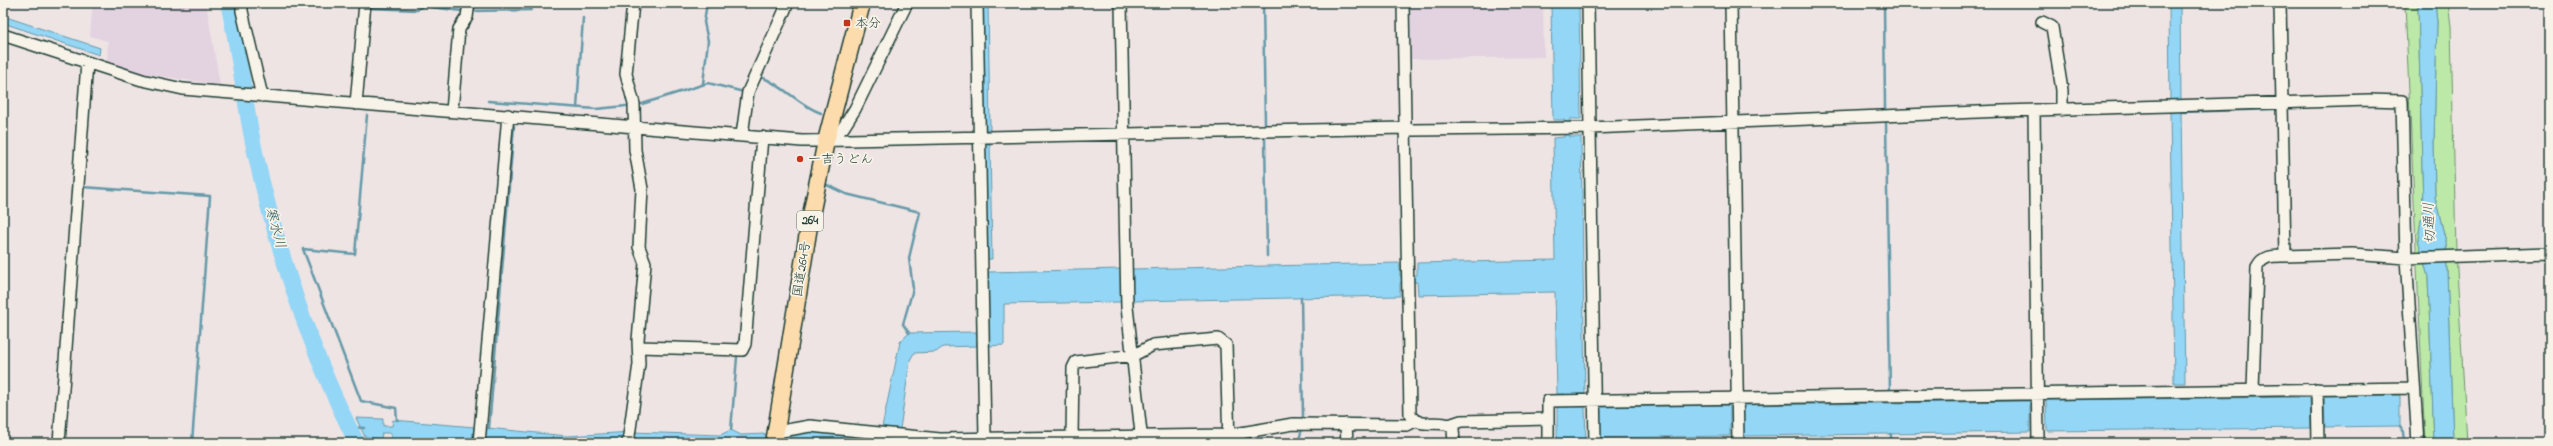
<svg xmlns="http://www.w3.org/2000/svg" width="2553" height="446" viewBox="0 0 2553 446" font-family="'Indie Flower','Klee One',sans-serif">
	<rect width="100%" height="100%" fill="#eee4e4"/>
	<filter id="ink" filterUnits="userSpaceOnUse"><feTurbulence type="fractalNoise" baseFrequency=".025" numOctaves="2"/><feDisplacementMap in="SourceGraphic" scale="8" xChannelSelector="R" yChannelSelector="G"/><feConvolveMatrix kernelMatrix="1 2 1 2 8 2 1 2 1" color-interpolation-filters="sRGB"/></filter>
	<g filter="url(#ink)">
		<path fill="#e3d2e0" d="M93,3h113l14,82 -79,-12 -34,-11 1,-21 -18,-5z
			M1410,3h133l1,54 -133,2z"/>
		<path fill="#bce9a7" stroke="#6e936e" d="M2405,3h13l5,205 -5,31 10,38 6,166h-9z
			M2435,3h13l3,23 5,226 11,191h-14l-7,-201 -11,-44 -1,-56 3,-120z"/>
		<path fill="#94d6f6" stroke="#6599a8" d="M982,3h6l2,127h-6z
			M1551,3h28l2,116h-11v18h11l4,257h-9l1,12h8l1,37h-29v-36l9,-1 -1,-12h-8l-2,-102 -137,3 -1,-13 -17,1v13l-268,5 -11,-13v14l-117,2v41l-15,1v-4h-12v4l-34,1 -7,5 -22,1 -4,7 -10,69h-6l-1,12 5,2h-117l1,-8 27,-4 48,6 9,4 5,-2 17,1 1,-12 -7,-1 18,-85 9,-9 67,-1 1,3h12l-1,-63 133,-3v13l10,-13 269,-6v13l17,-1v-12l138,-3 -2,-122 11,-1v-17h-11z
			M2169,3h11l1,99h-11z
			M2418,3h17l2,19 -3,120 1,56 11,44 7,201h-19l-6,-166 -10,-38 5,-31z
			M3,16l97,32 -1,7 -96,-32z
			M2170,111h11l4,272h-11z
			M984,144h6l2,115h-6z
			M2400,395v31l-75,1 -1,-31z
			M2310,397l1,31 -264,3 -1,-31z
			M2030,401v31l-287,4v-31z
			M1730,405v31l-130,2 -1,-31z
			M356,418l27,1v7h9l1,-6 81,7 -1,7 13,1 1,-7 80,8 65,-4 88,3 11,-5 10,5 25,-1 -1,9h-280l-12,-2 -1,2 -81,-3v-7h-9l-1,6 -16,-2z"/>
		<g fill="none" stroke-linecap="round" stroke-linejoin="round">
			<path stroke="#6599a8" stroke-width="2.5" d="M428,3l3,4 31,4
				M1263,3l2,121
				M1884,3l1,107
				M369,8l48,2 9,-7
				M473,11l58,-1 2,-7
				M758,82l3,-5c24,9 37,28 60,36
				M703,84l5,-43 -4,-19 3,-19
				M488,101l108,8 30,-3
				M642,104l66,-21 36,9
				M577,108l6,-90
				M2181,112l94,-3
				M367,115l-12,139 -52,-5 58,152 35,7 1,12
				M1886,122l4,271
				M1265,138l2,118
				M827,185l19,9 74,18 -11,46 4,31 -10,35 6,9
				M82,187l128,9 -18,247
				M1301,298l2,120
				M738,346l3,-13
				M2400,426l4,6 1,11
				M349,427l15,1
				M489,428l25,-302
				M731,430l6,-73
				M1891,434v9
				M1298,443l4,-14"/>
			<path stroke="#94d6f6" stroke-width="16" d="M228,3c12,49 16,100 27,149 21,95 57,204 102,291"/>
			<defs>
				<path id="minor" d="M242,3v8l20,85
					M977,3l8,435 -2,5
					M1121,3l6,304 15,135
					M1403,3l7,412c10,14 25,5 39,10l4,4 1,14
					M1588,3l7,440
					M1731,3l7,440
					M2280,3l5,253 67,-2 54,4 144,-5
					M2042,22l10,5 10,63v20
					M3,35l139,45 41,9 619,52 603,-13 7,2 177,-2 413,-17 367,-11 33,1 4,157 12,185
					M356,104l9,-101
					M2034,110l4,333
					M452,111l7,-82 8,-12 2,-14
					M742,135l6,-43 40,-89
					M826,141l17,-13 12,-19 52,-106
					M639,347l103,3 3,-6 17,-207
					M2317,389l1,54
					M2253,390l4,-123c6,-12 16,-11 28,-11
					M1346,424l1,19
					M1449,425l12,-4 87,-2
					M776,432l34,-6 130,13 289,-4 64,-11 114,1 8,-4
					M1072,437l1,-69 3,-6 58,-7 19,-10 65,-6 8,6 3,98
					M59,443l28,-380
					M479,443l29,-328
					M628,443l11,-79 -1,-24 7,-77 -6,-16 3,-58 -7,-39 -1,-46 -8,-30 7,-71
					M1548,443v-42l866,-13"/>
				<path id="highway" d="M774,443l36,-223 16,-79 36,-138"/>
			</defs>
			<use href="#minor" stroke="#1f3d34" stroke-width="14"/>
			<use href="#highway" stroke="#1f3d34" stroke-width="19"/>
			<use href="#minor" stroke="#f7f3e8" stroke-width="11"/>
			<use href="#highway" stroke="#fcdcac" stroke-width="16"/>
		</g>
	</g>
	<g fill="#c8321e" stroke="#f7f3e8" stroke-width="1.5">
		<rect x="843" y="19" width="8" height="8" rx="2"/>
		<circle cx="800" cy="159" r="4"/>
	</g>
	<g text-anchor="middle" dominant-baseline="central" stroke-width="3.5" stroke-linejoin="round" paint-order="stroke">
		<rect fill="#f7f3e8" stroke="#60746a" stroke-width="1" x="797" y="211" width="26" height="20" rx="3"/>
		<g font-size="12" font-weight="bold" fill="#1f3d34">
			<text x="810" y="221">264</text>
		</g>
		<g font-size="13" fill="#1f3d34" stroke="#f7f3e8" text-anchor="start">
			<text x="855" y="23">本分</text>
			<text x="808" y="159">一吉うどん</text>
		</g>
		<g font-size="13" fill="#1f3d34" stroke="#f7f3e8">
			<text transform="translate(802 269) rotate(-81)">国道264号</text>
		</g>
		<g font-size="14" font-style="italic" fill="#365c5b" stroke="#f7f3e8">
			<text transform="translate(2430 223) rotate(-92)">切通川</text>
			<text transform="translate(275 228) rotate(75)">寒水川</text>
		</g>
	</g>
	<rect width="2553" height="446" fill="none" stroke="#f7f3e8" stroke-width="16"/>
	<rect x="8" y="8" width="2537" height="430" fill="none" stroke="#1f3d34" stroke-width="1.5" filter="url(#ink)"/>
</svg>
